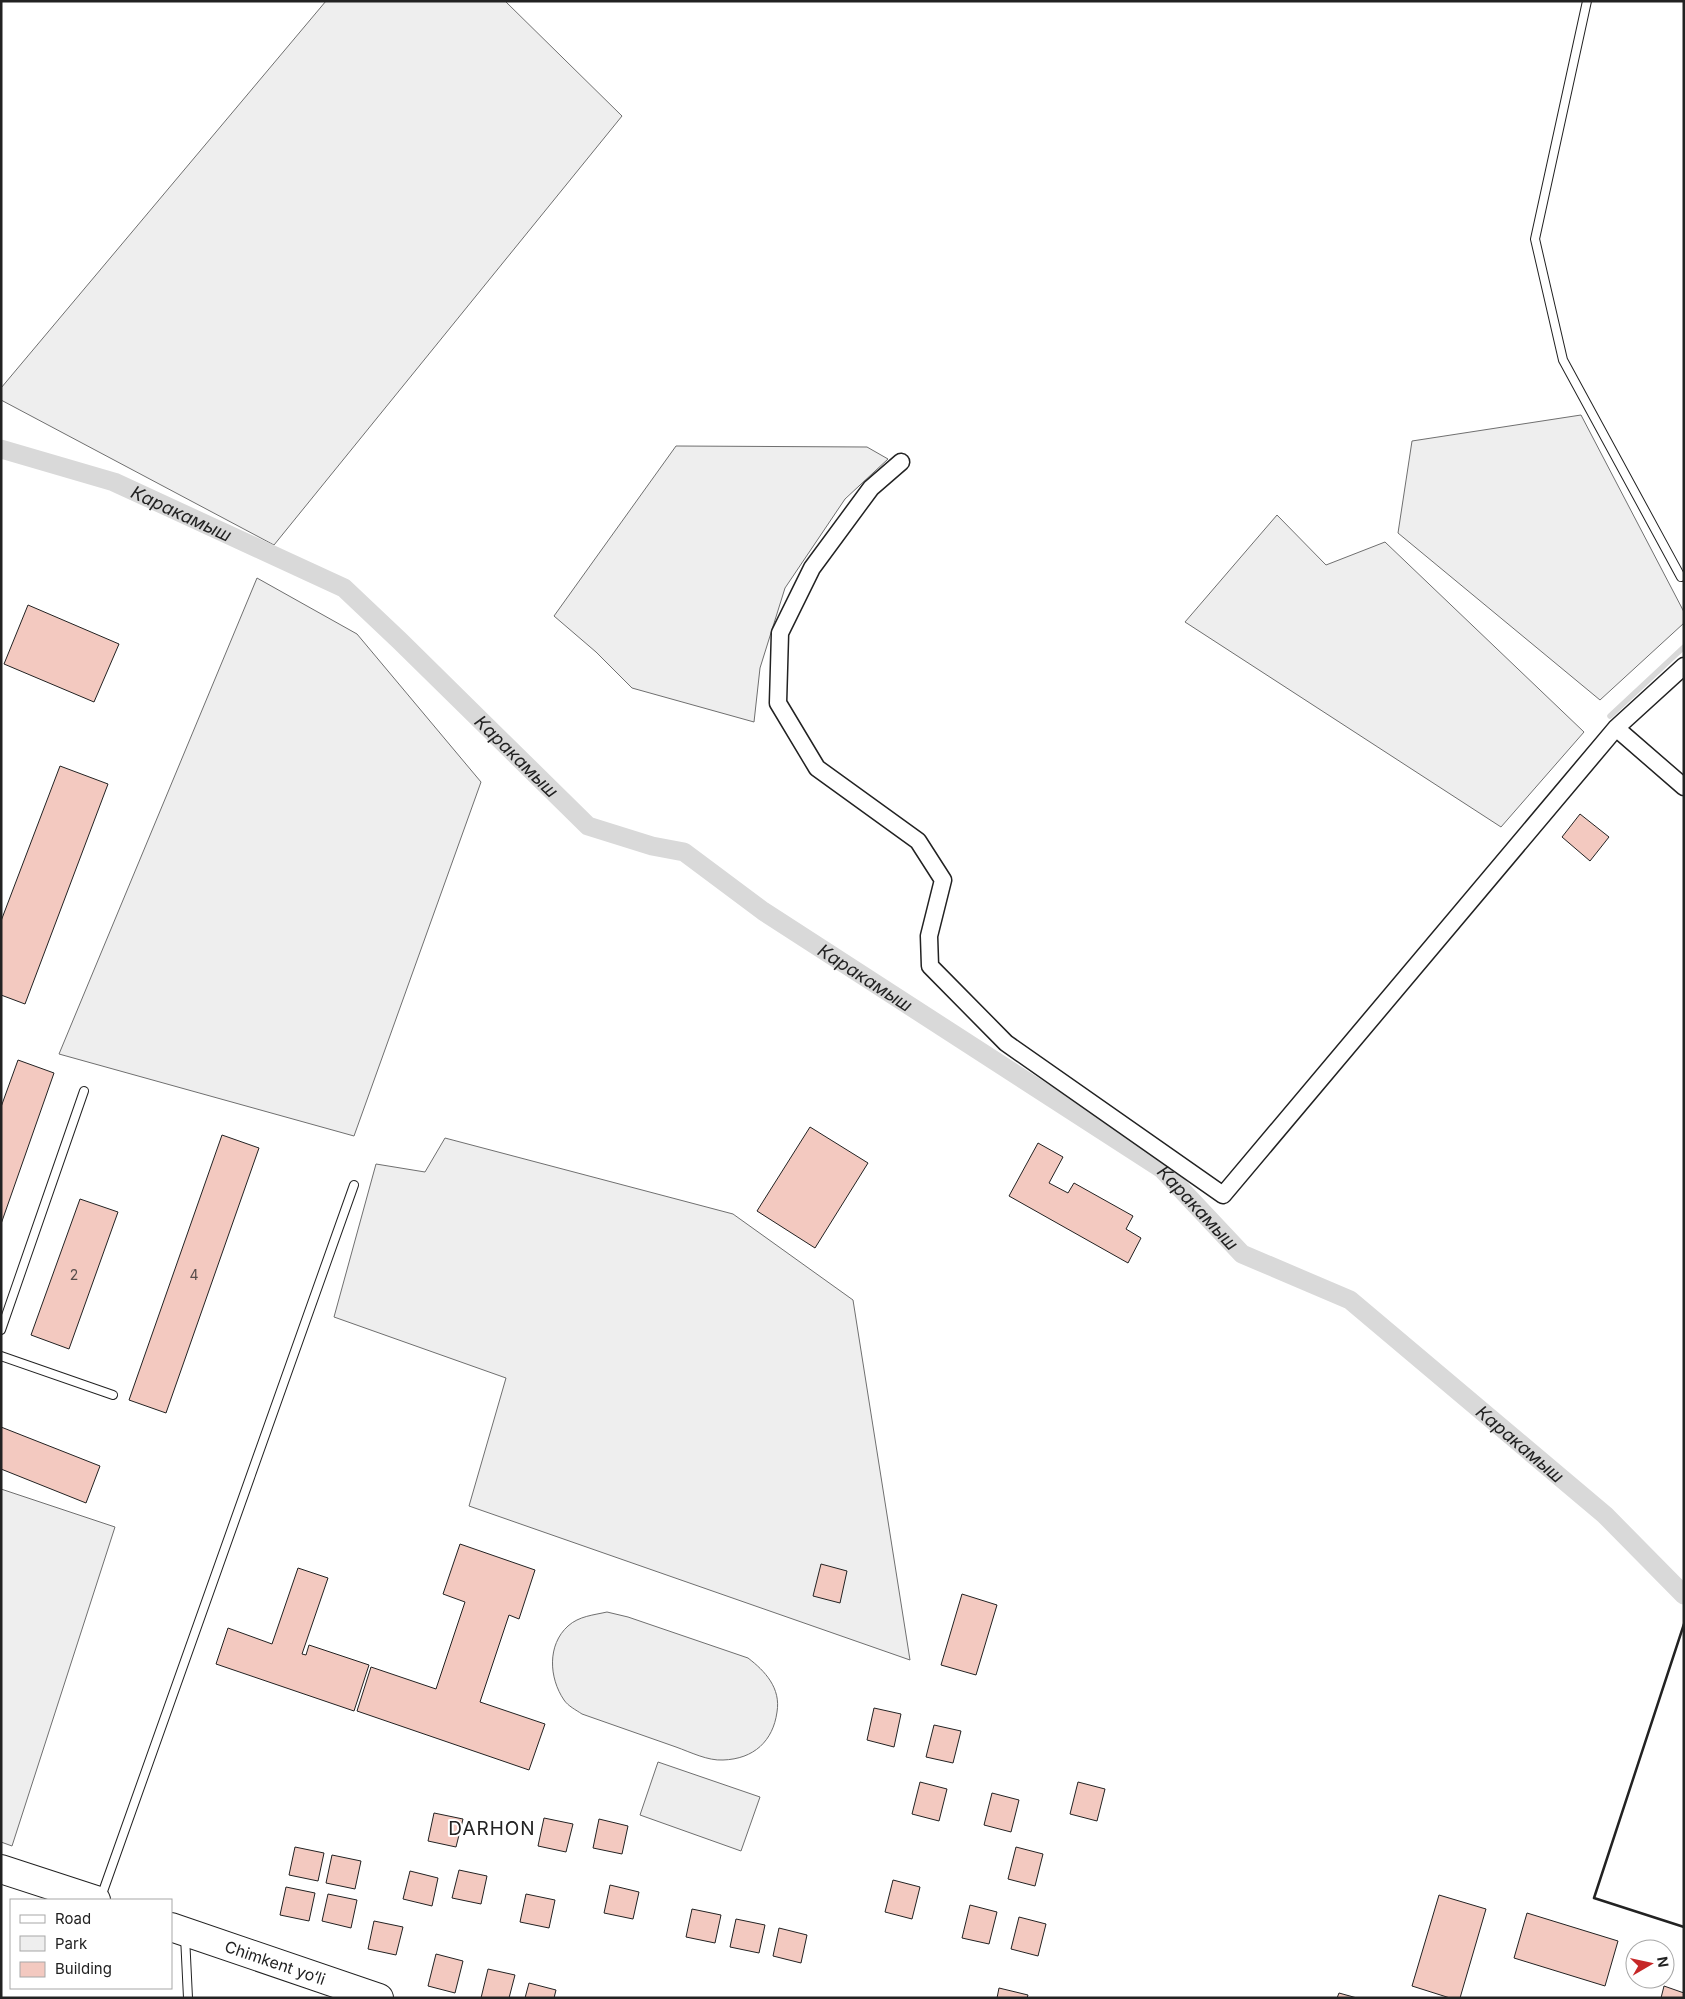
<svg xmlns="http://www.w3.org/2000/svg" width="1685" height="1999" viewBox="0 0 1685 1999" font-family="Inter,sans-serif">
	<rect width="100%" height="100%" fill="#fff"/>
	<path fill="#eee" stroke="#6f6f6f" d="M326,1h179l117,115 -348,429 -273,-145v-12z
		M1581,415l103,197v11l-84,77 -202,-167 14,-92z
		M676,446l191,1 21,12 -43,40 -60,89 -25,80 -6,54 -122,-34 -36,-36 -42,-36z
		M1277,515l49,50 59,-23 199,190 -83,95 -316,-205z
		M257,578l100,56 124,148 -127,354 -295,-82z
		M445,1138l288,76 120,86 57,360 -441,-154 37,-128 -172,-61 42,-153 49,8z
		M1,1489l114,38 -103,319 -11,-4z
		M607,1612l21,5 120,41c17,13 33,30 29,54 -4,29 -23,47 -54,48 -15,1 -33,-8 -47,-13 -31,-11 -63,-22 -94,-33 -6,-4 -14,-8 -18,-14 -15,-22 -17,-55 4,-74 11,-10 26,-11 39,-14z
		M658,1762l102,35 -19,54 -101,-36z"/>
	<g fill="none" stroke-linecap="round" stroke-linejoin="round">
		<path stroke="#d9d9d9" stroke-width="5.5" d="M1610,716l74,-69"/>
		<path stroke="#d9d9d9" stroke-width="19" id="s1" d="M1,449l113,33 230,106 56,53 188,185 64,20 32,6 79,59 399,258 80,85 108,46 255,215 79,80"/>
	</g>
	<path fill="#f3c9c0" stroke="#222" d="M28,605l91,39 -25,58 -90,-38z
		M60,766l48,18 -83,220 -24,-9v-74z
		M1580,814l29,23 -19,24 -28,-24z
		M18,1060l36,13 -53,151v-117z
		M810,1127l58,36 -53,85 -58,-37z
		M222,1135l37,13 -93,265 -37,-13z
		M1038,1143l25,14 -14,26 19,10 6,-10 59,33 -7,13 15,9 -13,25 -119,-67z
		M80,1199l38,13 -49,137 -38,-14z
		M1,1427l99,39 -14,37 -85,-34z
		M460,1544l75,26 -16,49 -10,-4 -29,87 65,22 -16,46 -172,-59 14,-44 65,22 29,-87 -22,-8z
		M821,1564l26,7 -7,32 -27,-7z
		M298,1568l30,10 -26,76 4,1 3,-10 60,20 -15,46 -138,-47 12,-36 44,16z
		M962,1594l35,11 -21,70 -35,-10z
		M874,1708l27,6 -7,33 -27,-7z
		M934,1725l27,6 -8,32 -27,-6z
		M920,1782l27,7 -8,32 -27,-7z
		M1078,1782l27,7 -8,32 -27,-7z
		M992,1793l27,7 -8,32 -27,-7z
		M434,1813l29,6 -7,28 -28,-6z
		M544,1818l29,6 -7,28 -28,-6z
		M599,1819l29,7 -6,28 -29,-6z
		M295,1847l29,6 -6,28 -29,-6z
		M1016,1847l27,7 -8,32 -27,-7z
		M332,1855l29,6 -6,28 -29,-6z
		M459,1870l28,6 -6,28 -29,-6z
		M410,1871l28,7 -6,28 -29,-7z
		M893,1880l27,7 -8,32 -27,-7z
		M610,1885l29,7 -6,27 -29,-6z
		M286,1887l29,6 -6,28 -29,-6z
		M328,1894l29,6 -6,28 -29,-7z
		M526,1894l29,6 -6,28 -29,-6z
		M1439,1895l47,14 -26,89h-10l-38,-12z
		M970,1905l27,7 -8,32 -27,-6z
		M692,1909l29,6 -6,28 -29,-6z
		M1527,1913l91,28 -13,45 -91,-28z
		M1019,1917l27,7 -8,32 -27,-7z
		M736,1919l29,6 -6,28 -29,-6z
		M374,1921l29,6 -7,28 -28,-6z
		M779,1928l28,7 -6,28 -28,-7z
		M436,1954l27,7 -8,32 -27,-7z
		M488,1969l27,6 -6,23h-28z
		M529,1983l27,7 -2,8h-29z
		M1664,1986l20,7v5h-23z
		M999,1988l29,7 -1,3h-30z
		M1339,1993l18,5h-20z"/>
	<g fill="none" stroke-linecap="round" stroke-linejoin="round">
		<defs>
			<path id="lane" d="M1587,1l-52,238 28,121 118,217
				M1,1330l83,-239
				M1,1356l112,39
				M101,1897l253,-712
				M185,1936l3,62"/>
			<path id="street" d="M901,462l-30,26 -59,80 -32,65 -2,70 39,65 101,73 25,39 -14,56 1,30 76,77 217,152 393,-467 68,-62
				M1616,728l68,59"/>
			<g id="highway">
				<path d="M1,1869l95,31"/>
				<path id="s2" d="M171,1927l208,71"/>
			</g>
		</defs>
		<use href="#lane" stroke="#222" stroke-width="10"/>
		<use href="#street" stroke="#222" stroke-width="19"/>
		<use href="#highway" stroke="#222" stroke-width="30"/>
		<use href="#lane" stroke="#fff" stroke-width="8"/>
		<use href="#street" stroke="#fff" stroke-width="16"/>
		<use href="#highway" stroke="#fff" stroke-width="28"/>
		<path stroke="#222" stroke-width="2.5" d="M1684,1624l-90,274 90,29"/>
	</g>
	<g text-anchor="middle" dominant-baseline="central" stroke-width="4" stroke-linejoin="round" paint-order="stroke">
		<g font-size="14" fill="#564c4a">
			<text x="74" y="1274">2</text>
			<text x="194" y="1274">4</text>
		</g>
		<g font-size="16" fill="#222" stroke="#fff">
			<text stroke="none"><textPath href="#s2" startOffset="110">Chimkent yo‘li</textPath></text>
		</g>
		<g font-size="18" font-style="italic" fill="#222" stroke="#fff">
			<text stroke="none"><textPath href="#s1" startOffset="192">Каракамыш</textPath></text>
			<text stroke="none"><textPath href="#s1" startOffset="612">Каракамыш</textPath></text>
			<text stroke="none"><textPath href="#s1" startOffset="1032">Каракамыш</textPath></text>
			<text stroke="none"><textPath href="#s1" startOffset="1438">Каракамыш</textPath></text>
			<text stroke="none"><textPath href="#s1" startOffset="1842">Каракамыш</textPath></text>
		</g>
		<g font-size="19" letter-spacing="1" fill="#222" stroke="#fff">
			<text x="492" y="1828">DARHON</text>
		</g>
	</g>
	<rect width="1685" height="1999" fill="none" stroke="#222222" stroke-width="5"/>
	<rect x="10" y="1899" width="162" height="90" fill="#ffffff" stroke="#a7a7a7"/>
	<rect x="20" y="1915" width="25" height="8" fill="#ffffff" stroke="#a7a7a7"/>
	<text x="55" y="1924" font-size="15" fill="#222222">Road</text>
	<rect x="20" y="1936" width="25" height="15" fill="#eeeeee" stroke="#a7a7a7"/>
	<text x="55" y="1949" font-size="15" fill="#222222">Park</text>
	<rect x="20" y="1962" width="25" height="15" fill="#f3c9c0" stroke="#a7a7a7"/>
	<text x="55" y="1974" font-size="15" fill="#222222">Building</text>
	<g transform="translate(1650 1964) rotate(81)"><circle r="24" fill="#ffffff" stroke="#a7a7a7"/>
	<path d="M0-4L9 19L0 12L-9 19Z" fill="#c62828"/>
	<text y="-8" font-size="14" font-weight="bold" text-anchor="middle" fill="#222222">N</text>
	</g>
</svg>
